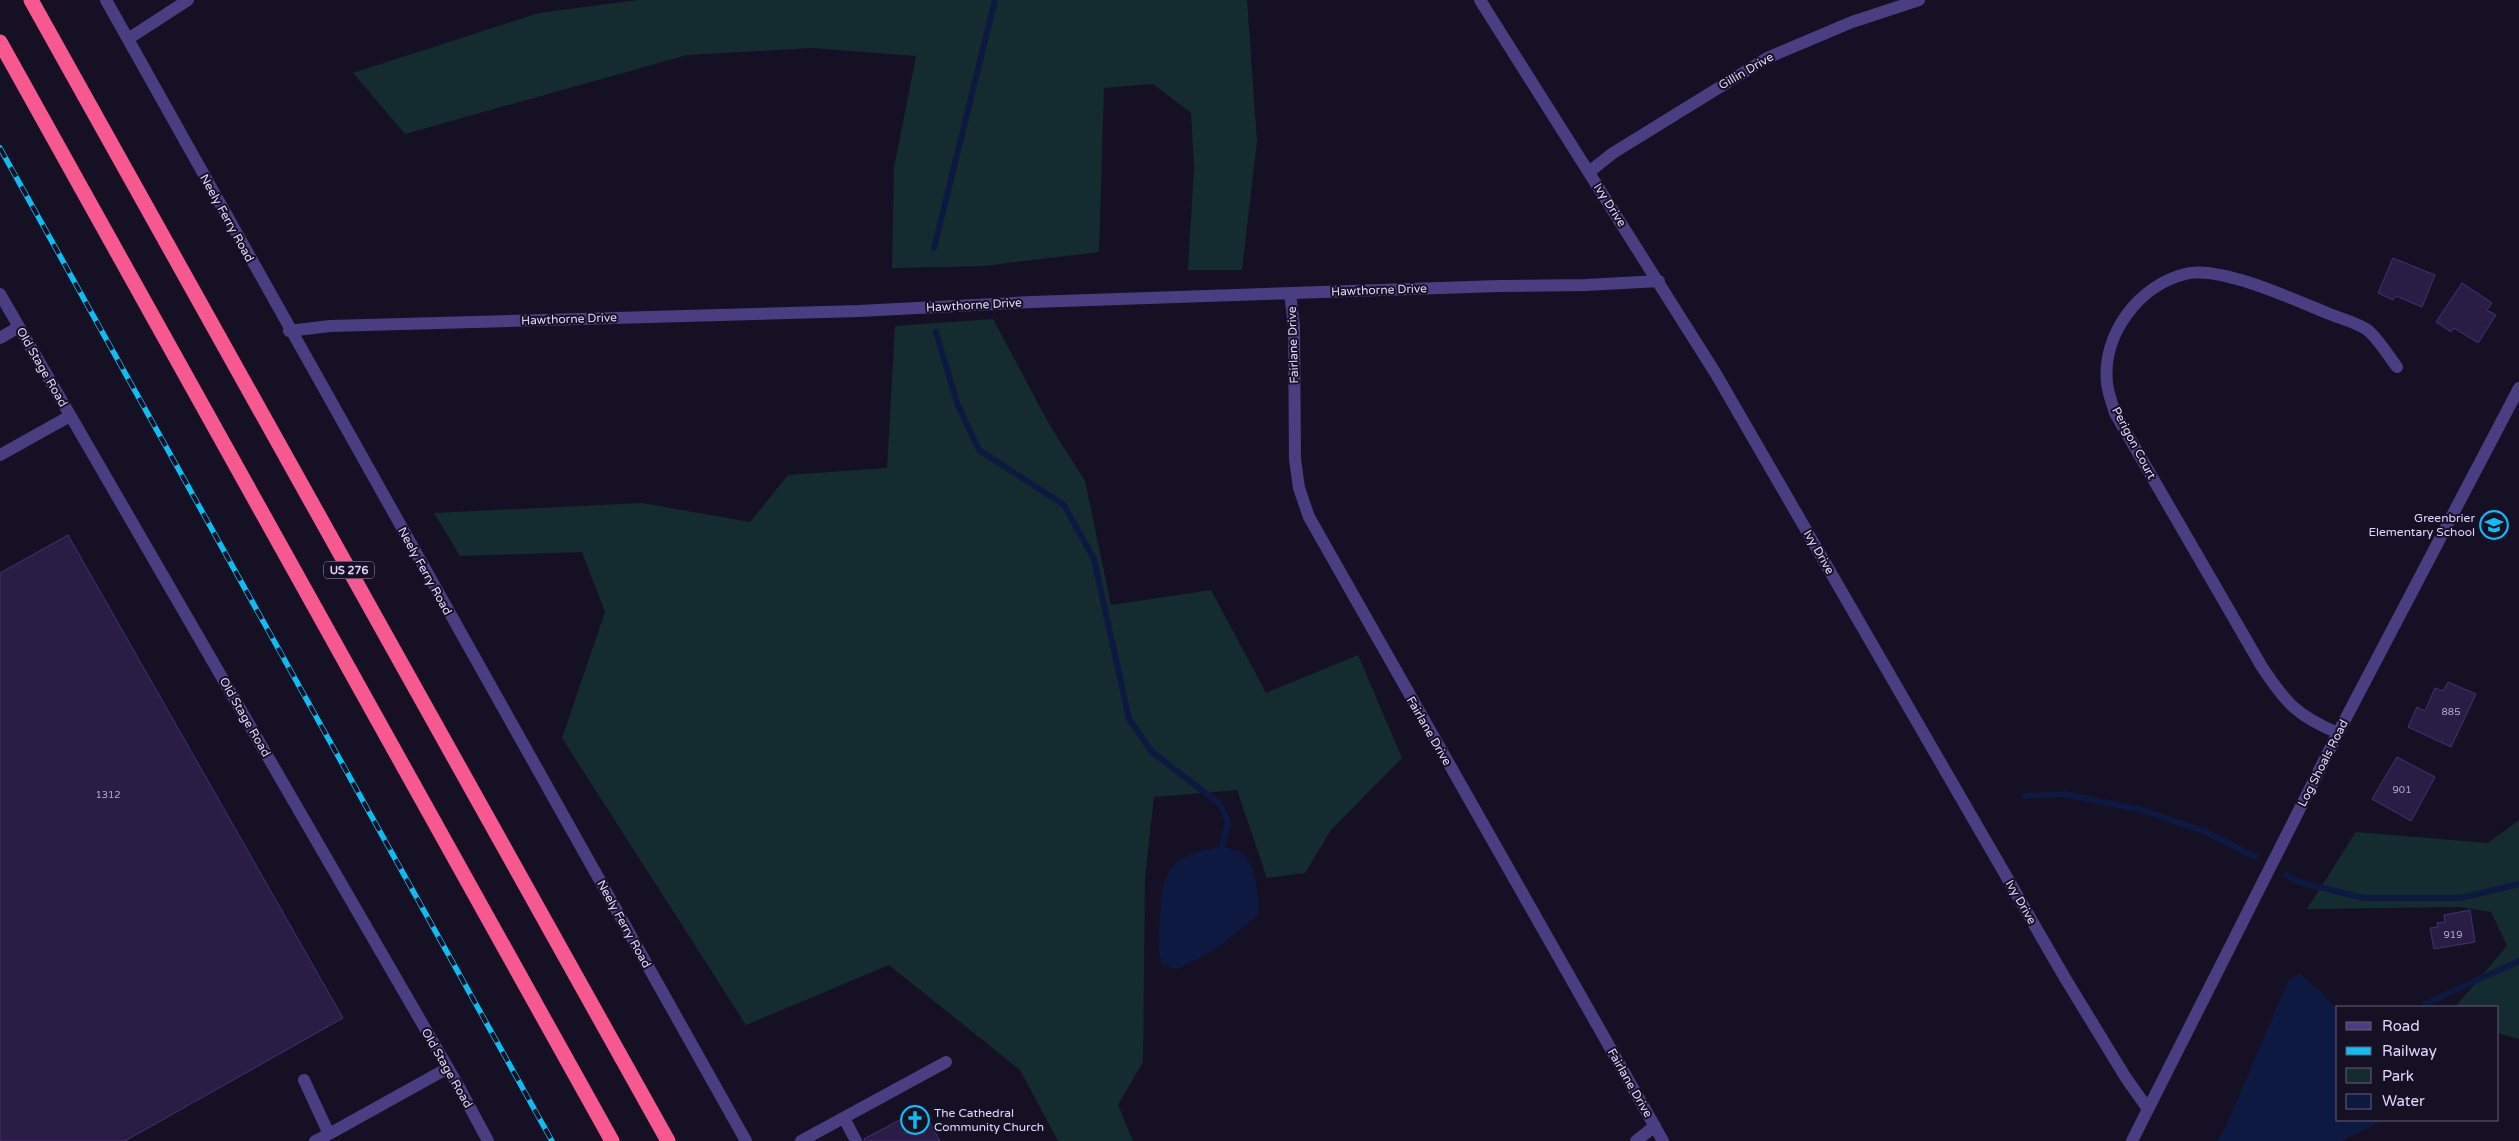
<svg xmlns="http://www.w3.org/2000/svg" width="2519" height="1141" viewBox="0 0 2519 1141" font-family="'Varela Round',sans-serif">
	<rect width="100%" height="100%" fill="#161025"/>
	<path fill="#142c2f" d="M638,0h609l10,141 -15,129h-54l6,-103 -3,-54 -38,-29 -49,4 -5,164 -115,14 -92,2 2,-100 22,-112 -104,-8 -125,7 -282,79 -52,-61 186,-60z
		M993,319l56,105 36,57 26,124 100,-15 55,103 92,-38 44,103 -71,72 -26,43 -38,5 -30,-88 -83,7 -9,80 -2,185 -25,43 15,36h-75l-38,-71 -131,-105 -143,60 -184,-287 43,-126 -23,-60 -122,4 -26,-43 208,-10 108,19 38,-47 99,-7 8,-142z
		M2519,820v219l-21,-6v-26h-43l52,-61 -16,-34 -31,-5 -153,2 49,-77 132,11z"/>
	<path fill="#0d1941" d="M1222,847c10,2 22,4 27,14 7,12 11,41 9,54l-42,34 -39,20 -14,-4c-7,-15 -4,-29 -3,-46 3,-52 9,-63 62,-72z
		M2300,973l23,21 15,17v109h45l-41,21h-126l10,-15 62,-145z"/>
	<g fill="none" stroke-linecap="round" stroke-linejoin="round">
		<path stroke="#0d1941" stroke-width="6" d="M934,248l61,-248
			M936,332l21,71 22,47 85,55 30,54 35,160 23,33 68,52 8,17 -6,26
			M2025,796l40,-2 77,16 64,22 49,25
			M2286,875l13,7 64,16h98l58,-14
			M2425,1004l94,-43"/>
	</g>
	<path fill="#2a1d45" stroke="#453070" d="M2393,258l42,17 -13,32 -26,-11 -3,4 -15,-7z
		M2462,283l30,20 -5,7 9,5 -18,28 -24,-15 -3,4 -15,-10z
		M68,535l275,483 -218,123h-125v-568z
		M2448,682l28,12 -25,53 -43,-20 9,-20 8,4 10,-23 8,3z
		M2397,757l38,20 -24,44 -39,-22z
		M2470,910l5,32 -41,7 -4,-21 8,-1 -1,-4 8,-1 -1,-7z
		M922,1108l18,33h-76v-2z"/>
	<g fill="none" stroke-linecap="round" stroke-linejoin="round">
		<path stroke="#493e82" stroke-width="12" d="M106,0l640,1141
			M1480,0l236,374 349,604 61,100 22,31
			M128,39l60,-39
			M1589,172l24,-19 154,-95 85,-36 67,-22
			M1290,293l4,33 1,133 4,29 10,29 354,624
			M0,294l459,793 29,54
			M289,331l41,-5 529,-15 173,-9 467,-16 87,-1 73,-4
			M0,338l19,-11
			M0,455l70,-39
			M2338,733c-41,-17 -52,-30 -76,-66l-147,-254c-3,-10 -7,-20 -8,-30 -5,-48 31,-97 78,-109 34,-9 108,25 142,39 12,5 28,9 39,16 10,6 23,28 31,38
			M304,1080l25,54 119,-66
			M844,1118l12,23
			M315,1141l14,-7
			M801,1141l145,-79
			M1636,1141l19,-15
			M2132,1141l206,-408 181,-345"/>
		<path stroke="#f7588f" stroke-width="15" d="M31,0l637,1141
			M0,42l612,1099"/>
		<defs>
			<path id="rail" d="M0,148l552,993"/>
		</defs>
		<use href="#rail" stroke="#0dbef3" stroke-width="5.5"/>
		<use href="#rail" stroke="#161025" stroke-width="4" stroke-dasharray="11" stroke-linecap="butt"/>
	</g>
	<defs>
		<symbol id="school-ring" viewBox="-11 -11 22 22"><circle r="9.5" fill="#161025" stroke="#0dbef3" stroke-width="1.5"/><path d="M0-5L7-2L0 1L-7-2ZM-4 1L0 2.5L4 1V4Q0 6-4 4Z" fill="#0dbef3"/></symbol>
		<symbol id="church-ring" viewBox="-11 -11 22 22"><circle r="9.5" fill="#161025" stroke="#0dbef3" stroke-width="1.5"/><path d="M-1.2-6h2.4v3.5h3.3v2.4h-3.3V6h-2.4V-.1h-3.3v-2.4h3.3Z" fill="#0dbef3"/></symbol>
	</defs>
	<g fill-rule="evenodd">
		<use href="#school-ring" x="2478" y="509" width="32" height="32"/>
		<use href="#church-ring" x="899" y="1104" width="32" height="32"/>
	</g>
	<g text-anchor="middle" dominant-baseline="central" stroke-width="4" stroke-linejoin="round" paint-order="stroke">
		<g font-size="10" fill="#b2a8cf">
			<text x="2451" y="712">885</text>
			<text x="2402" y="790">901</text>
			<text x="108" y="795">1312</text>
			<text x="2453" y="935">919</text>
		</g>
		<rect fill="#161025" stroke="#a39bbc" stroke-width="1" x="324" y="561.5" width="50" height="17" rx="4"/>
		<g font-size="11" font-weight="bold" fill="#e0d6fd">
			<text x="349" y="570">US 276</text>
		</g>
		<g font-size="12" fill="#e0d6fd" stroke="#161025">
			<text transform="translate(1746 71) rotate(-30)">Gillin Drive</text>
			<text transform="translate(1610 205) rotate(57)">Ivy Drive</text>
			<text transform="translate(227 218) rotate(61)">Neely Ferry Road</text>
			<text transform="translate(1379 290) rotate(-2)">Hawthorne Drive</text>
			<text transform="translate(974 305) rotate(-3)">Hawthorne Drive</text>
			<text transform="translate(569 319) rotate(-2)">Hawthorne Drive</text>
			<text transform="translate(1293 345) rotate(-92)">Fairlane Drive</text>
			<text transform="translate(42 367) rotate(60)">Old Stage Road</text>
			<text transform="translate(2134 443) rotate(62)">Perigon Court</text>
			<text transform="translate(1819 552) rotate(60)">Ivy Drive</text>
			<text transform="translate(425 571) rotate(61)">Neely Ferry Road</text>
			<text transform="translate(245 717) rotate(60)">Old Stage Road</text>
			<text transform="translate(1429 731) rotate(60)">Fairlane Drive</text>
			<text transform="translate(2323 763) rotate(-63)">Log Shoals Road</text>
			<text transform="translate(2021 902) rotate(60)">Ivy Drive</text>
			<text transform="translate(624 924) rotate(61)">Neely Ferry Road</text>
			<text transform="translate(447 1068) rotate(60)">Old Stage Road</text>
			<text transform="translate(1630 1083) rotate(60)">Fairlane Drive</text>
		</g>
		<g font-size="12" fill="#e0d6fd" stroke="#161025" text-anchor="end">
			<text x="2475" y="518">Greenbrier<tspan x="2475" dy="14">Elementary School</tspan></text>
			<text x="934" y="1113" text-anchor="start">The Cathedral<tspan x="934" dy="14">Community Church</tspan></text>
		</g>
	</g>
	<rect x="2336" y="1006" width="162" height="115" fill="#161025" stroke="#675f7b"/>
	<rect x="2346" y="1022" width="25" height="8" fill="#493e82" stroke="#675f7b"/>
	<text x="2382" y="1031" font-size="15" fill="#e0d6fd">Road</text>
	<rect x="2346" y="1047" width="25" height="8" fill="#0dbef3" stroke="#675f7b"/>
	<text x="2382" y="1056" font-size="15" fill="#e0d6fd">Railway</text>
	<rect x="2346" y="1068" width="25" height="15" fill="#142c2f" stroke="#675f7b"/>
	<text x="2382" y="1081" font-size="15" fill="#e0d6fd">Park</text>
	<rect x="2346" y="1094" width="25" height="15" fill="#0d1941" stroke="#675f7b"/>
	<text x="2382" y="1106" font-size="15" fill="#e0d6fd">Water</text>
</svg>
